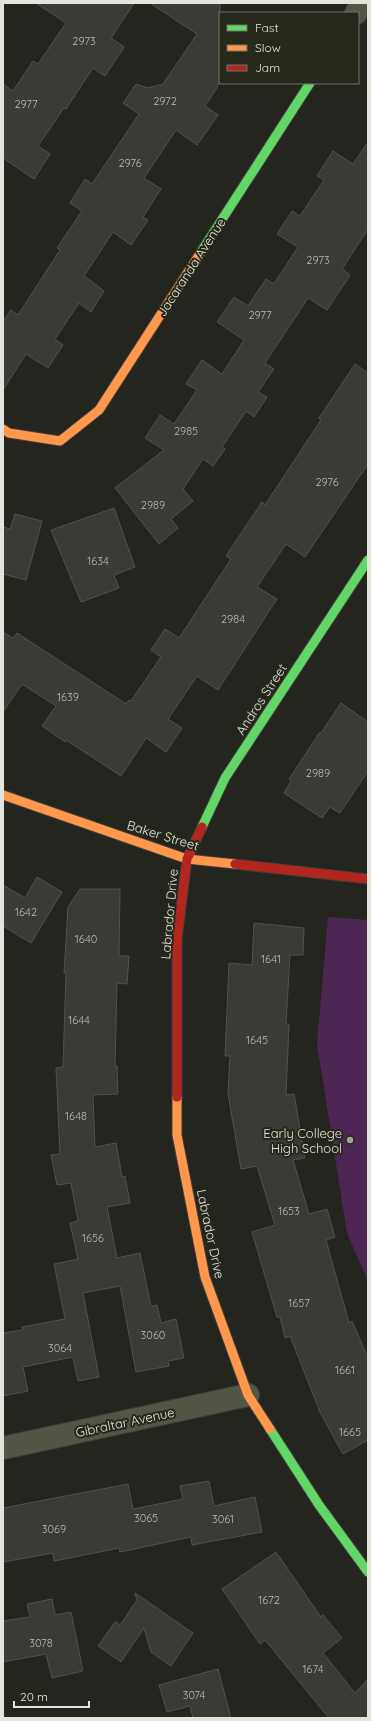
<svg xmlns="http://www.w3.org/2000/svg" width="371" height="1721" viewBox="0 0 371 1721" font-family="Quicksand,sans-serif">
	<rect width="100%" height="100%" fill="#24251e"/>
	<path fill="#4d2754" d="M328,917l40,3v361l-21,-48 -30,-189z"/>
	<path fill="#3a3b36" stroke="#51524c" d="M36,3h98l-23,35 13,9 -19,29 -12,-8 -27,41 -2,-1 -26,38 12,8 -16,25 -31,-21v-74l10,7 20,-30 5,3 28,-41z
		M150,3h70v77l-3,5 1,1 -13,20 13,9 -21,30 -21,-15 -32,48 17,11 -18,28 5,3 -17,25 -18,-13 -29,44 20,15 -13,21 -12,-9 -24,36 8,6 -15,23 -22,-14 -23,36v-69l8,-11 7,5 42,-65 -3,-2 25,-37 -12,-8 15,-24 7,5 47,-70 -16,-11 13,-19 12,4 15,-4 34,-50z
		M368,142v87l-26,40 8,6 -23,35 -19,-12 -43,65 9,6 -16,23 9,5 -13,20 -8,-6 -24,36 3,2 -12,17 -10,-7 -20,30 10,12 -22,18 7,9 -19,16 -44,-56 49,-38 -19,-12 15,-23 14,9 23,-34 -11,-6 16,-24 20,14 22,-34 -27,-18 17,-25 14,9 18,-27 8,5 24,-37 -21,-13 15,-23 8,5 24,-36 -7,-4 16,-25 20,13z
		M355,364l13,9v91l-63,93 -19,-13 -29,43 20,12 -59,91 -21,-14 -29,43 14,9 -16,24 -20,-14 -25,38 -55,-36 -1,2 -23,-16 14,-20 -34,-22 -19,28v-80l10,6 4,-5 109,71 3,-4 2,1 30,-44 -10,-7 14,-21 14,9 52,-79 -5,-3 36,-54 3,3 56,-85 -2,-2z
		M114,508l21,59 -21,8 5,13 -38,14 -30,-72z
		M15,514l27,7 -16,59 -23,-6v-47l7,2z
		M341,703l27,19v49l-28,42 -10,-6 -8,11 -38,-25 7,-12 -2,-2 31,-47 1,1z
		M37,877l25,15 -31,51 -28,-17v-41l22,13z
		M80,889h40l-1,67h10l-2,28 -10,-1 -2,83h2l1,28 -25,1 2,52 21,-4 6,34 3,-1 5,27 -23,4 10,51 23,-5 11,53 6,-1 4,18 15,-4 8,39 -16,3 1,5 -33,6 -16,-86 -37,7 16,84 -21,4 -5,-24 -50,10 5,24 -25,5v-63l20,-3 -1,-3 43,-8 -11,-55 24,-5 -8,-36 8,-2 -7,-38 -14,2 -6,-30 9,-1 -4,-86 7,-1 3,-94h-2l4,-66z
		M254,923l50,5 -1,27h-13l-4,69h3l-3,71 8,-1 11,64 -12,2 16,54 18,-5 8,28 -9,3 23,83 3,-2 16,37v82l-25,14 -23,-42 -30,-76 -5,2 -5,-21h-3l-25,-85 23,-7 -18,-59 -16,3 -13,-75 2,-38h-5l4,-93 23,2z
		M209,1481l5,25 41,-9 7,35 -70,13 -1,-8 -71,15 -1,-4 -65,13 -1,-8 -50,9v-54l125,-24 5,25 50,-10 -3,-13z
		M276,1552l45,65 2,-2 19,23 -19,15 32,40 13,-14v39h-39l-64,-78 -5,4 -38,-55z
		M135,1593l58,40 -22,33 -20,-14 -7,-24 -23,34 -23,-16 17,-24 5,3 17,-25z
		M52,1599l3,16 16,-3 12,59 -31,7 -6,-24 -43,8v-41l27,-4 -3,-13z
		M218,1669l13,49h-38l-3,-12 -23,6 -8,-27z"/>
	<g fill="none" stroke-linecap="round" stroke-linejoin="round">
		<defs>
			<path id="street" d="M356,13l6,-10
				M3,1448l245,-53"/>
			<path id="fast" d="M201,252l109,-169
				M202,827l23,-49 143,-218
				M270,1429l49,76 49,67"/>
			<path id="slow" d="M3,429l6,4 51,8 39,-31 102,-158
				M3,795l184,64 48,5
				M177,1097v38l28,142 43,118 22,34"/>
			<path id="jam" d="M235,864l133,15
				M177,1097v-158l10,-80 15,-32"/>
		</defs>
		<use href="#street" stroke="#3e3f39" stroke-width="24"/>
		<use href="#fast" stroke="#3e3f39" stroke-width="11"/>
		<use href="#slow" stroke="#3e3f39" stroke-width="11"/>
		<use href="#jam" stroke="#3e3f39" stroke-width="11"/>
		<use href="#street" stroke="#535646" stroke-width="22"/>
		<use href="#fast" stroke="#63d668" stroke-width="9"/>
		<use href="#slow" stroke="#ff974d" stroke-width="9"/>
		<use href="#jam" stroke="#b3261e" stroke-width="9"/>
	</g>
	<circle fill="#a0a29a" stroke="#25281b" stroke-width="1.5" cx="350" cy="1140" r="4"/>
	<g text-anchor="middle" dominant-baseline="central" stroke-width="4" stroke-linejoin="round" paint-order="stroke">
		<g font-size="11" fill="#b9bab2">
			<text x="84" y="41">2973</text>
			<text x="165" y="101">2972</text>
			<text x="26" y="104">2977</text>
			<text x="130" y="163">2976</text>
			<text x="318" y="260">2973</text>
			<text x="260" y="315">2977</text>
			<text x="186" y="431">2985</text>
			<text x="327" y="482">2976</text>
			<text x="153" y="505">2989</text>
			<text x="98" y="561">1634</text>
			<text x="233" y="619">2984</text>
			<text x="68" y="697">1639</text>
			<text x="318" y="773">2989</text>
			<text x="26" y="912">1642</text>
			<text x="86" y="939">1640</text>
			<text x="271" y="959">1641</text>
			<text x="79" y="1020">1644</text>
			<text x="257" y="1040">1645</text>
			<text x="76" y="1116">1648</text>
			<text x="289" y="1211">1653</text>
			<text x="93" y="1238">1656</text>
			<text x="299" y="1303">1657</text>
			<text x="153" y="1335">3060</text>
			<text x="60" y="1348">3064</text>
			<text x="345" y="1370">1661</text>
			<text x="350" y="1432">1665</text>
			<text x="146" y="1518">3065</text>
			<text x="223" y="1519">3061</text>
			<text x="54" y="1529">3069</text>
			<text x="269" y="1600">1672</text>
			<text x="41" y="1643">3078</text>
			<text x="313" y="1669">1674</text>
			<text x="194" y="1695">3074</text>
		</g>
		<g font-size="13" fill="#e3e5dc" stroke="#25281b">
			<text transform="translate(191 267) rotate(-57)">Jacaranda Avenue</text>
			<text transform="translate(261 699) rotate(-57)">Andros Street</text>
			<text transform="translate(163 835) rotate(17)">Baker Street</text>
			<text transform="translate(169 914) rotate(-85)">Labrador Drive</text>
			<text transform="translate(211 1234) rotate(78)">Labrador Drive</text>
			<text transform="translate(125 1422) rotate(-12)">Gibraltar Avenue</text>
		</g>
		<g font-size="13" fill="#e3e5dc" stroke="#25281b" text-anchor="end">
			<text x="342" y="1133">Early College<tspan x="342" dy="15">High School</tspan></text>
		</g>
	</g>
	<rect width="371" height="1721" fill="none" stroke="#e3e5dc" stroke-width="8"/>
	<rect x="219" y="12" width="140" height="72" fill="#25281b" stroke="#717468"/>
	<rect x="227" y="25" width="20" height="6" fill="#63d668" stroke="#717468"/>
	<text x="255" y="32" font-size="12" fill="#e3e5dc">Fast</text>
	<rect x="227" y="45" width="20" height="6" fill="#ff974d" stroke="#717468"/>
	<text x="255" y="52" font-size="12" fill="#e3e5dc">Slow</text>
	<rect x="227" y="65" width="20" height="6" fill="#b3261e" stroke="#717468"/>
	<text x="255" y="72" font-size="12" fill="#e3e5dc">Jam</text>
	<path d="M14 1701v6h75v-6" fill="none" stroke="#e3e5dc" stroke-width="2"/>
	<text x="20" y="1701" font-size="12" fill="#e3e5dc" stroke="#25281b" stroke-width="3" paint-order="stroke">20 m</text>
</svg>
